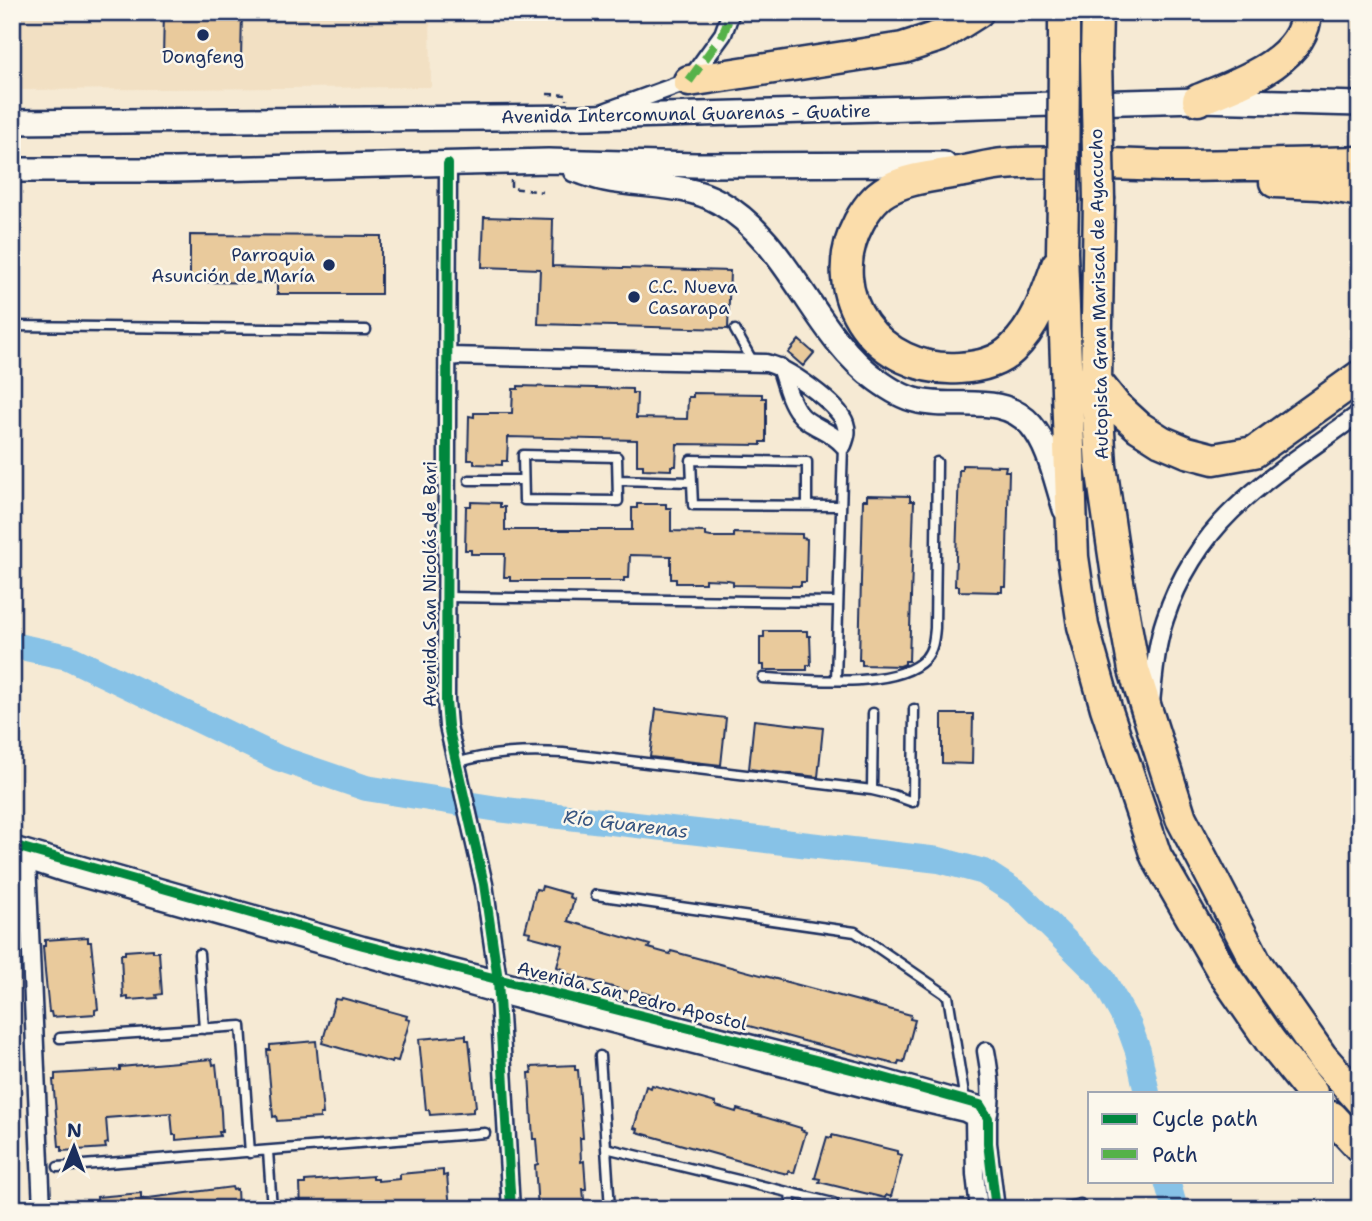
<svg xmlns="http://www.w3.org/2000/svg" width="1372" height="1221" viewBox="0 0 1372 1221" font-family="'Shantell Sans',sans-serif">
	<rect width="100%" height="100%" fill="#f6ead4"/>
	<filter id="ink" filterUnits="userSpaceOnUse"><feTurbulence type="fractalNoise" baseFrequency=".0143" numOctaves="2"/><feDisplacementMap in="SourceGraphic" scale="14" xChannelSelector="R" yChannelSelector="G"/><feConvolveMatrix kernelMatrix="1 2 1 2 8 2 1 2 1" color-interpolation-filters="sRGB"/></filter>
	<g filter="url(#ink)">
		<path fill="#f2e0c3" d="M12,12h418l1,75 -419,3z"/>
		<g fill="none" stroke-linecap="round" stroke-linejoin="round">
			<path stroke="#87c2e7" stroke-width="26" d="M12,645l56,12 210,101 88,30 132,21 441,51 45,12 34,22 84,83 27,49 9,25 9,42
				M1167,1181l8,28"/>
		</g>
		<path fill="#e9ca9c" stroke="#1b2f5e" stroke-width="2" d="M164,12h78l-1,47 -78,-1z
			M484,217l69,2 -1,47 178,5 -2,58 -190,-5 2,-55 -58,-2z
			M190,235l191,1v58h-104v-11l-87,-1z
			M799,340l15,13 -11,13 -15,-13z
			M518,386l114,3v4h5l-1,25 51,1 1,-22h5v-4l69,1v4h4v44h-5v3l-84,-1 -1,22h-5v4l-28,-1v-4h-6v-25l-129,-3 -1,24h-5v4l-28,-1v-4h-6l1,-44 5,1v-4h38l1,-24h5z
			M962,465l44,1 -1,5h4l-3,116h-4v5l-43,-1v-5h-4l4,-116h3z
			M867,495l43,1v5h4l-5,160h-4v3l-5,2 -38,-1v-5h-3l4,-160h4z
			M471,502l29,1v4h5v23h127v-22h5v-4h29v4h5v23l35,1v4l5,1h23v-4l68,1v4l5,1 -1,43h-5v4l-68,-1v-4l-5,-1 -23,-1v4h-29v-4h-5v-23l-41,-1 -1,23h-5v3h-114v-4h-6l1,-23h-34v-4h-6l1,-44h5z
			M764,631h43v5h3l1,29h-4v5h-43v-5h-4v-28h4z
			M656,709l70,9 -5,47 -71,-8z
			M942,714h31l-1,50 -30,-1z
			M754,720l69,8 -5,49 -69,-8z
			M542,886l28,8 -1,3 5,2 -6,22 82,24 -2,3 22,6 1,-3 240,64 -1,4 5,1 -11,42 -5,-1 -1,4 -87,-22 -153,-42 1,-4 -22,-6 -1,3 -75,-22 1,-3 -5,-2 6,-22 -34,-9 1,-4 -5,-1 11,-42 5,1z
			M88,937v5h3l7,67 -3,1v4l-43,3 -1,-5h-2l-4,-40 -2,-26h2v-6z
			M153,949v3h6l3,42 -6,1 1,3 -29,2v-3l-5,1 -2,-44h4v-3z
			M342,998l65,18 -1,3 4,1 -12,41 -5,-1 -1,3 -70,-20 13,-44 6,1z
			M466,1035v5h3l7,67 -3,1v4l-43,3 -1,-5h-3l-7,-71z
			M316,1041l7,73h-3v4l-43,3 -1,-5 -3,1 -6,-67h3v-5z
			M212,1059l1,6 3,-1 5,48 1,20h-3l1,4 -44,4v-5h-3l-2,-22 -65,5 2,25 -3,1 1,4 -44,3v-5h-3l-6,-66h2v-6l65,-4v-3z
			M575,1065v5h3l5,68h-3l1,24 3,-1 2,28h-3l2,20h-47l-3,-44 3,-1 -2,-25h-3l-4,-66h3l-1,-6z
			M652,1085l64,18v3l20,6 1,-3 64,19v2l5,2 -12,41 -6,-2v3l-13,-3 -138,-39 1,-3 -4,-1 12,-42 5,2z
			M832,1135l65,16v3l5,1 -11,42 -5,-2 -1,3 -66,-16 1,-3 -5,-1 12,-41 5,1z
			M443,1170v6l4,-1 3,34h-149l-1,-25h5v-3l68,-5v3h5v2l22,-2v-5z
			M232,1187l1,3 4,-1 1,20h-140l-1,-12 44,-4v6z"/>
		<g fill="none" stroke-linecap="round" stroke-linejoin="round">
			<defs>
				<path id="lane" d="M12,326l354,4
					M735,330l18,32
					M523,455l94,2 1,44 -94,-1z
					M469,480h54
					M618,480l73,2
					M807,505v-43l-116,-2 2,45 148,1
					M447,597l391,5
					M763,678c41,1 133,12 162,-19 8,-9 9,-20 10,-31l2,-166
					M836,680l7,-235
					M456,763c36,-11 70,-12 107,-10l309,37 21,5 20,7 1,-93
					M872,790l1,-77
					M596,895l259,37 93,64 17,105
					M199,954l5,75
					M60,1038l181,-12 9,127
					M600,1056l10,153
					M606,1148l227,55 1,6
					M268,1151l4,58
					M58,1167l427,-34
					M790,1193l2,16
					M1059,1209l21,-5 3,5"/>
				<path id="street" d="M604,112l85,-31 34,-47 8,-22
					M448,164l-2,537 2,25 36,158 14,96 13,229
					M447,356l319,7c20,4 73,41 79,60 3,9 1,14 -2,22
					M780,367c5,14 9,34 19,46 10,14 31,16 44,32
					M1151,703c3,-27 5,-58 14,-84 13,-40 37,-79 67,-108 37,-36 86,-67 128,-98
					M12,845l351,100 500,127 117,33 8,13v25l8,66
					M29,852l-2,9 15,348
					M12,856l51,17 436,122 410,105 56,13 9,5 1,56 4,35
					M986,1051c4,22 7,45 2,67"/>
				<path id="secondary" d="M12,122l579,-5 607,-17 162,4
					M12,170h163l373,-9 148,4 248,-1
					M575,170c10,3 20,7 30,9 37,8 81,4 114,23 71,40 93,131 158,178 11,8 25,17 38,20 38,11 86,-9 116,25 19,22 25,57 34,84"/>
				<path id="highway" d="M1064,12v45
					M1096,58l1,-46
					M689,81l214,-33 37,-12 38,-24
					M1198,100c38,-16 107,-38 108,-88
					M1275,182l44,2 41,7
					M1099,200l-3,181 5,85 16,110 17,94 47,148 76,146 65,93 38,43
					M1063,201l-1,51 11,305 10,69 23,82 50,148 68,118 47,68 41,51
					M1057,265c-11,31 -21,61 -45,84 -13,13 -35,18 -53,19 -80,5 -139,-72 -100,-146 7,-13 18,-28 32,-34 20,-10 44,-12 67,-16 15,-2 31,-7 46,-8 52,-4 108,1 160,2 65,0 130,-2 196,-4
					M1096,381l20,25 23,21 22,14 26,11 27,7 40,-7 106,-76
					M1332,1117l28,30"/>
			</defs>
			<use href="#lane" stroke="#1b2f5e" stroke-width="13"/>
			<use href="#street" stroke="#1b2f5e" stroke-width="21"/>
			<use href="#secondary" stroke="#1b2f5e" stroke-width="28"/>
			<use href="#highway" stroke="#1b2f5e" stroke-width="35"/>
			<path stroke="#1b2f5e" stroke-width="2.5" stroke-dasharray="7 5" stroke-linecap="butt" d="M547,94l20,1v5
				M511,180v8l32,4"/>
			<use href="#lane" stroke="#fbf7ec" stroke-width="8"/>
			<use href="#street" stroke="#fbf7ec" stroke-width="16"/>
			<use href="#secondary" stroke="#fbf7ec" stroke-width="23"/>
			<use href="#highway" stroke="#fbddab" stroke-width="30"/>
			<defs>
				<path id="highway-bridge" d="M1096,58l3,142
					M1063,201l1,-144"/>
			</defs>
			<use href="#highway-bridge" stroke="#1b2f5e" stroke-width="35" stroke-linecap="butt"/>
			<use href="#highway-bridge" stroke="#fbddab" stroke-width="30"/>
			<path stroke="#55b248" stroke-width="9" stroke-dasharray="18 9" stroke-linecap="butt" d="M689,81l34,-47 8,-22"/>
			<defs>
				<path id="cycleway" d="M448,164l-2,537 2,25 36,158 14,96 13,229
					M12,845l351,100 500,127 117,33 8,13v25l8,66"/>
			</defs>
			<use href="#cycleway" stroke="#fbf7ec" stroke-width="15"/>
			<use href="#cycleway" stroke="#00873e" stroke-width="10"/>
		</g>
	</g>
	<g fill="#1b2f5e" stroke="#fbf7ec" stroke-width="2.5">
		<circle cx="203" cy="35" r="7"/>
		<circle cx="329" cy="265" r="7"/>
		<circle cx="634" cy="297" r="7"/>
	</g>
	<g text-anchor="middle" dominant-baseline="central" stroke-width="5" stroke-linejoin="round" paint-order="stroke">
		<g font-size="18" fill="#1b2f5e" stroke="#fbf7ec">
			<text x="203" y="57">Dongfeng</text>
			<text x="315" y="255" text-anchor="end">Parroquia<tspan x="315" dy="21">Asunción de María</tspan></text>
			<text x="648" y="287" text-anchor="start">C.C. Nueva<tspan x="648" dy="21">Casarapa</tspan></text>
		</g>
		<g font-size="18" fill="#1b2f5e" stroke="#fbf7ec">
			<text transform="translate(686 114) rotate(-1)">Avenida Intercomunal Guarenas - Guatire</text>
			<text transform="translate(1099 294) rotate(-91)">Autopista Gran Mariscal de Ayacucho</text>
			<text transform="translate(430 584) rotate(-90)">Avenida San Nicolás de Bari</text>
			<text transform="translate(632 996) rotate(14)">Avenida San Pedro Apostol</text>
		</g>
		<g font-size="19" font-style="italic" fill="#365480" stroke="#fbf7ec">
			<text transform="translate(626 824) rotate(7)">Río Guarenas</text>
		</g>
	</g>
	<rect width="1372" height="1221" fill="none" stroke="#fbf7ec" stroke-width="42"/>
	<rect x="21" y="21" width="1330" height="1179" fill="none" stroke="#1b2f5e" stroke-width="2.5" filter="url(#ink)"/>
	<rect x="1088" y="1092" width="245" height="91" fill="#fbf7ec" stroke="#a1a7b3" stroke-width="2"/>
	<rect x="1102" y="1114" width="35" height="10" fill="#00873e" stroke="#a1a7b3" stroke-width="2"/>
	<text x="1152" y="1126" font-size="21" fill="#1b2f5e">Cycle path</text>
	<rect x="1102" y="1149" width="35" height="10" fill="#55b248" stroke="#a1a7b3" stroke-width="2"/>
	<text x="1152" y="1162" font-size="21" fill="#1b2f5e">Path</text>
	<g transform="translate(74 1147) rotate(1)" stroke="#fbf7ec" stroke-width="5" paint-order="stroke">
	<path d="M0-5L12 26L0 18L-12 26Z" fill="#1b2f5e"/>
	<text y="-10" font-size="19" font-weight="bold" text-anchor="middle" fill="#1b2f5e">N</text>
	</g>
</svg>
